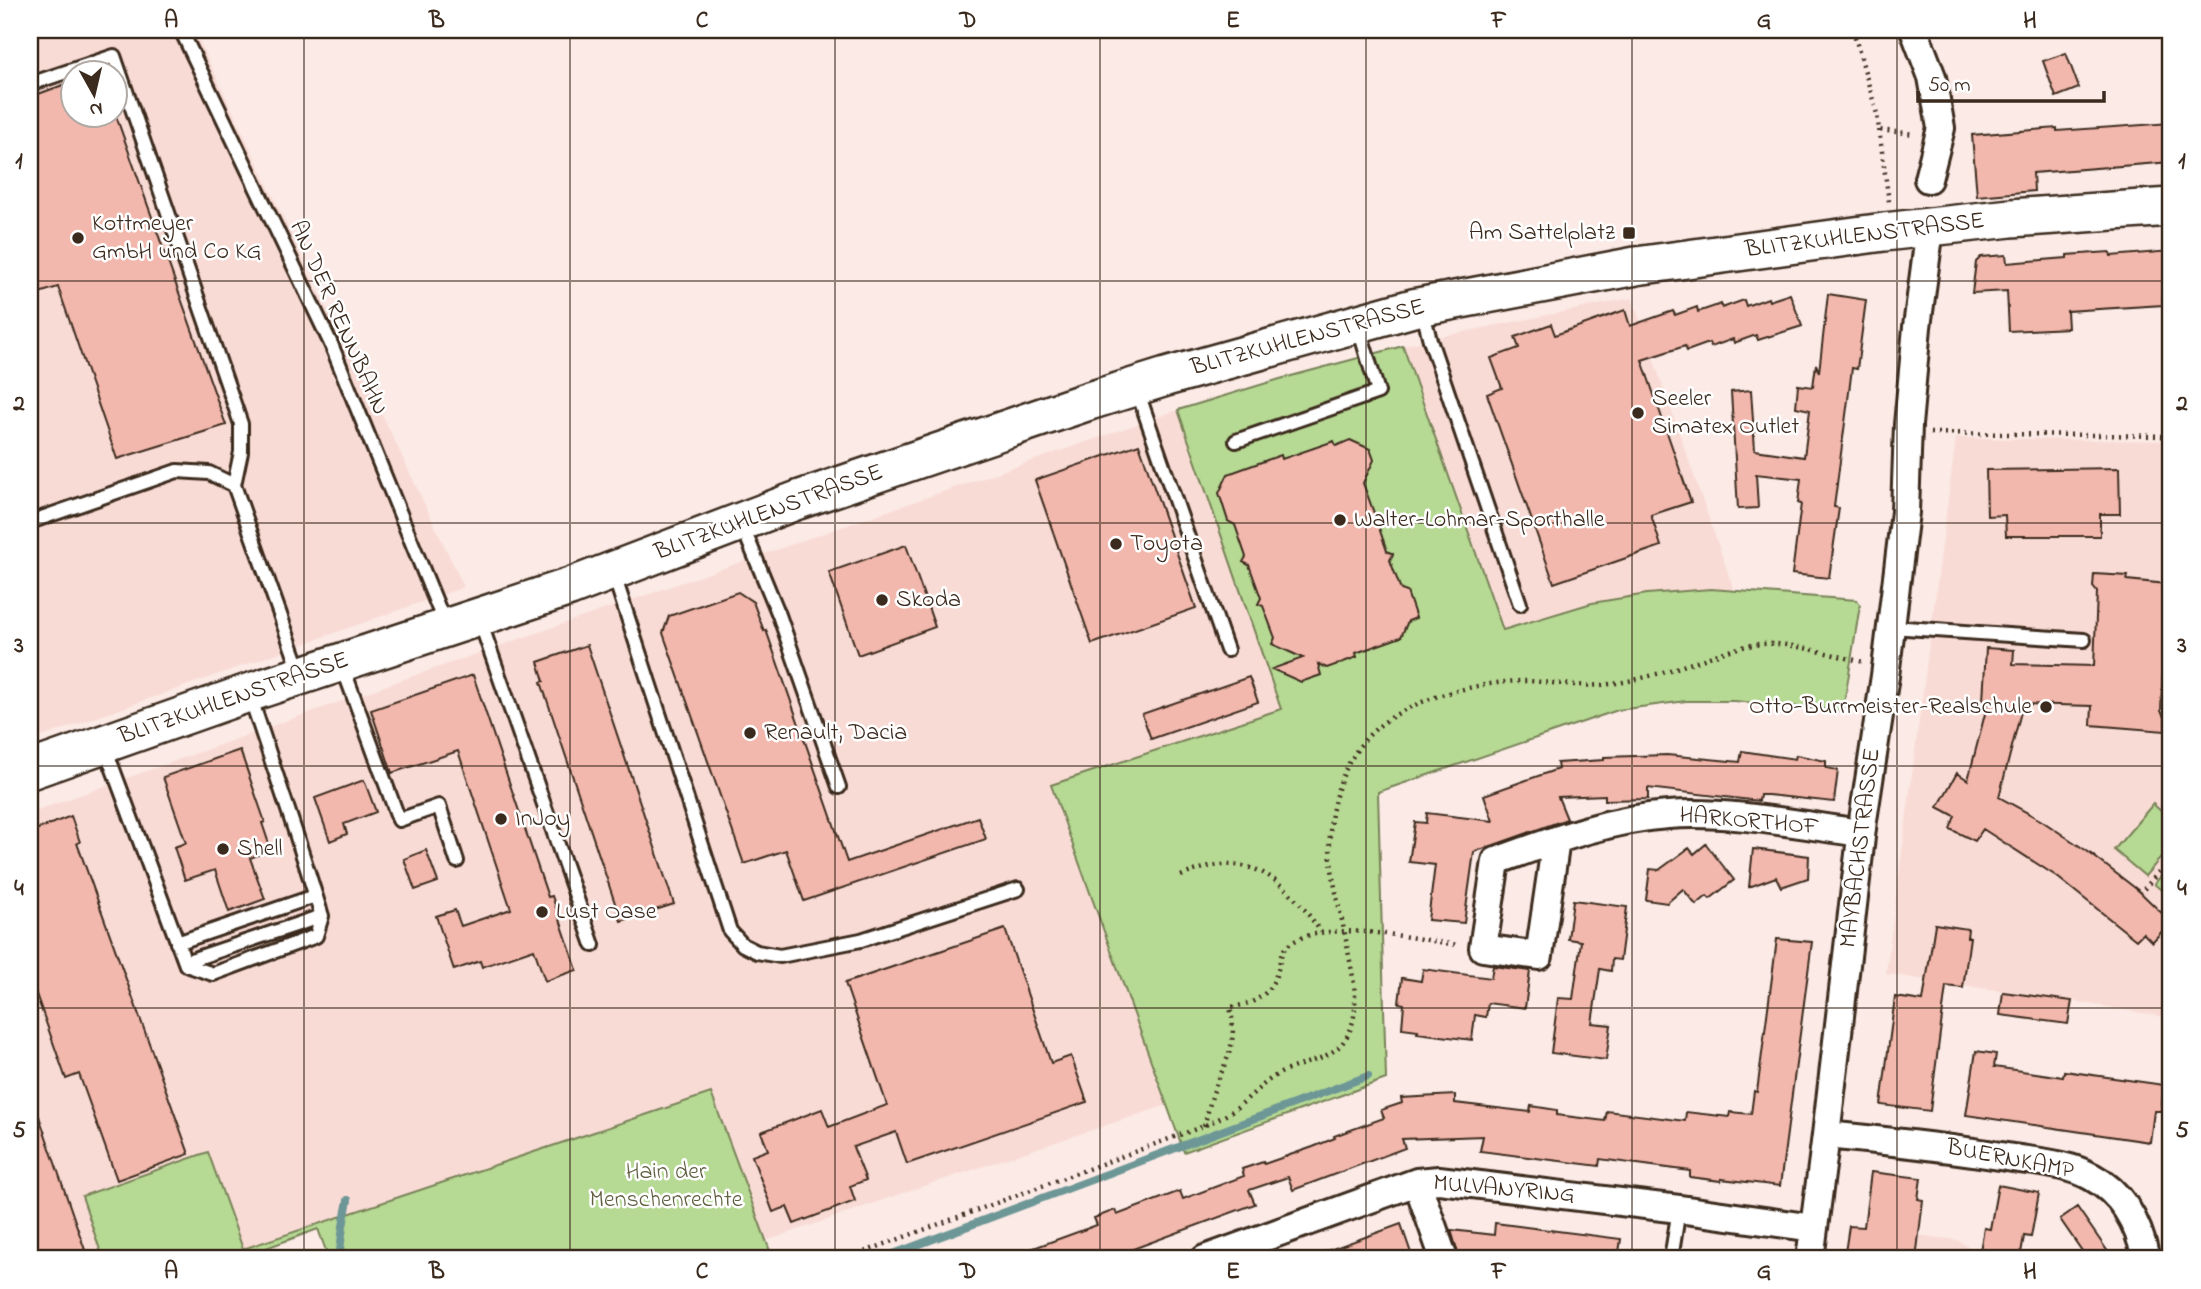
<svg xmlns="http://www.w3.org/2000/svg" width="2201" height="1289" viewBox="0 0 2201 1289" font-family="'Indie Flower',sans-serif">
	<rect width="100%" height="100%" fill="#fbeae6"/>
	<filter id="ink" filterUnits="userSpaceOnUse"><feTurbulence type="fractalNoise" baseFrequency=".0143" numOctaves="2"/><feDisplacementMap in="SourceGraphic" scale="14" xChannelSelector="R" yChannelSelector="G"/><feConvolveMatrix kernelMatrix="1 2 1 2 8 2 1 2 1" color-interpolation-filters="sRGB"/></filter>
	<g filter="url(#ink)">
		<path fill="#f9dbd5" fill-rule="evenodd" d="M30,30h164l129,271 38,69 103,217 -434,154zM74,74h42v42h-42z
			M1632,298l102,292 -23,-1 -64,5 -55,9 -90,28 -99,-285 36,-9z
			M1178,410l103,299 -230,77 116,319 -261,87 -140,49 -55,-147 -468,156 -35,-98 -125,44 20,63h-73v-446l320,-115z
			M1956,438l215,3v577l-99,-17 -186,-27z
			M1908,1234l49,6 18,11 3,8h-78l2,-17z"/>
		<path fill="#b6d993" stroke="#788258" stroke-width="2" d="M1403,346l100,284 89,-27 55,-9 64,-5 146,11 3,5 -17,106 -109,-10h-48l-68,9 -240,82 8,287 -202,73 -133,-367 230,-76 -103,-299 102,-31z
			M2153,804l18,16v26l-26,30 -31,-26z
			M2171,865v33l-17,-14z
			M711,1093l62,166h-444l-11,-30 -82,30h-133l-21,-63 126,-44 35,97z"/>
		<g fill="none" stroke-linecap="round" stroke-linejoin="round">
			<path stroke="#6d9796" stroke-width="8" d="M339,1259l4,-33 5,-26
				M880,1259l488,-183"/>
		</g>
		<path fill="#f3b8ad" stroke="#3b2a1e" stroke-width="2" d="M2066,53l13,35 -23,9 -13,-36z
			M74,81v35h42l110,309 -109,34 -59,-172 -28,9v-199z
			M2171,123v39l-138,11 1,18 -57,5 -5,-61 85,-7v3z
			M2171,251v35l-9,1 1,18 -96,6 1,17 -59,3 -2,-40 -35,2 4,-31 5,-5 25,-2 1,8 60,-5v-3l43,-3 1,4z
			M1790,294l12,32 -44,14 -2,-5 -22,8 -1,-4 -22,8 -2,-4 -22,8 -2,-5 -43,14 49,142 -40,13 10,31 -107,37 -67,-189 15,-6 -11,-30 28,-10 -4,-11 36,-13 4,11 70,-25 5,16 43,-15 2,4 22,-8 1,5 23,-8 1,4 22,-8 2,6 22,-8 1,3z
			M1828,294l38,6 -9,69 -5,-1 -3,24 -15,115 5,1 -10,70 -37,-4 9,-70 -3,-1 3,-24 -45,-5 2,34 -20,1 -7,-117 20,-2 4,60 49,7 6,-47 -14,-3 2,-22 15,2 3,-23 3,8z
			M1350,440l20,9 4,11 -11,23 11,30 5,3 -2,6 10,29 6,3 -3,6 11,30 6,2 9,26 -8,3 -7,16 -45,16 1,4 -30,11 -9,-4 3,11 -20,7 -29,-13 31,-11 -31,-14 3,-6 -12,-32 -5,-2 3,-6 -12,-33 -6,-3 3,-5 -11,-32 -7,-4 -9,-28 9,-19 53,-19 1,4 52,-18 2,5z
			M1139,444l57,164 -104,36 -57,-164z
			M2119,468l1,46h-20v22h-94l-1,-21 -18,1 -1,-46z
			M906,545l29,82 -77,28 -29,-83z
			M2094,574l34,2 -1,4 40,4 -6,127 4,6v14l-74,-6 1,-19 -69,-2 -24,93 43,24 45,30 52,40 32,31 -19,20 -9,-9 -7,7 -80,-64 -73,-47 -8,12 -25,-12 5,-13 -17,-9 19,-34 11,7 20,-78 -5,-1 3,-53 28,2 -1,14 81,2 3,-74 -4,-5z
			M738,592l15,10 11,29 2,-1 81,232 131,-45 8,22 -182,62 -18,-51 -42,14 -81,-231 6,-17z
			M587,645l87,259 -53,17 -80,-239 3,-1 -6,-19z
			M473,675l75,222 4,-1 25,74 -32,11 -11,-32 -52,18 -2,-6 -26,9 -18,-54 19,-6 6,16 50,-17 -53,-158 -66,22 -21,-63z
			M1249,677l9,25 -107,37 -9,-25z
			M240,750l25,72 -3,1 9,27 -21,8 15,41 -36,13 -14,-42 -30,10 -11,-33 12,-4 -23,-66z
			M1742,751l53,8 1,-4 30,6v7l12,2 -4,32 -66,-7h-8l-1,6 -111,-13v11l-43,1v-5l-47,2 9,22 -93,33 -10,71 -36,-3 7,-55 -26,-3 6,-40 11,1 1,-10 66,8 -9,-26 74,-26 -1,-6 47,-3v-3l63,-2 73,7z
			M364,780l12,32 -32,12 3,10 -17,7 -15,-43z
			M71,816l9,26 -3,1 112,311 -72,26 -38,-106 -13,5 -36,-102v-145z
			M1706,844l28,36 -24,19 -3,-3 -11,9 -13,-16 -16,14 -21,-3 4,-31 9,1 30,-22 5,6z
			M1753,849l56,7 -1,22 -27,9 -5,-10 -27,10z
			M426,850l12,32 -23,8 -11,-31z
			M1573,900l54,7 -7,53 -8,-1 -1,12 -11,-2 -8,54 19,2 -5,35 -55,-7 7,-55 15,1 8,-58 -13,-2z
			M1935,924l33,5 -1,8h3l-7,51 -17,-2 -16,125 -49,-6 14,-108 28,4z
			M1005,929l46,134 20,-7 16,46 -180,62 -11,-32 -43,15 13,33 -16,6 5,15 -61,23 -7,-17 -14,5 -21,-56 16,-6 -7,-18 61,-23 7,18 58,-22 -42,-122z
			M1777,939l35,3 -32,244 -59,-7v2l-31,-4v-6l-90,-12 -1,7 -119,-15 3,-15 -81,3 3,9 -112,42 -5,-13 -39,13 6,14 -149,55h-96l-1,-2 88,-32 -3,-7 21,-8 2,5 63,-24 3,8 61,-23 -2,-7 21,-7 1,2 49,-17 22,-9 -1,-2 50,-18 -3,-8 21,-7 -1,-5 54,-3v8l75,9 1,-6 26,4v5l48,6 2,-10 78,10 1,-9 43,5 1,-5 21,2 3,-23 3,1z
			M1493,966l37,5 -5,37 -37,-5 -2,14 -11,-2 -3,25 -55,-7 1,-3 -16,-2 2,-24 -5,-1 3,-25 19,3 2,-12 68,9z
			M2003,992l69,9 -4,23 -68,-9z
			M1976,1051l20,3 -2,13 69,10 1,-6 100,14 -3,26h-7l-4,31 -184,-27z
			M30,1099h3l52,151 -27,9h-28z
			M1871,1172l50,6 -3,21 5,1 -7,59h-72l5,-33 15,1z
			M1998,1185l41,8 -8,44 -7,-1 -4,23 -40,-8 4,-23 6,1z
			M2077,1207l36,52h-32l1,-8 -22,-32z
			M1495,1223l126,16 -3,20h-137v-3l-23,-3 -7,-23 43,5z
			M1401,1224l12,35h-102l-1,-2z"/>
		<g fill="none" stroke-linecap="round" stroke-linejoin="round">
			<defs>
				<path id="lane" d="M181,30l150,314 114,280
					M30,84l84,-28 127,368v28l-7,33 66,186
					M1422,309l8,31 90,264
					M1137,390l90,260
					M1236,441l142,-49 -20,-67
					M30,522l147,-51 32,2 25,12
					M742,525l37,90 60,172
					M614,575l116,356 13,14 14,7 23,4 81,-16 157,-51
					M480,621l113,324
					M1891,627l193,13
					M342,665l57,155 40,-14 18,55
					M104,745l82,220 27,9 103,-38 6,-20 -26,-82 -46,-138
					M177,943l138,-47
					M185,962l137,-46
					M1671,1259l8,-50"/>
				<path id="street" d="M1914,30l18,47 9,51 -13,51
					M1556,840l-17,116 -56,-8 13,-87c56,-20 113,-42 172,-46 60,-5 133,10 193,18
					M1826,1135c63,6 125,13 187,23 26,4 56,6 79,19 32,17 47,48 54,82
					M1417,1182l27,77
					M1205,1259l212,-77 22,-2 240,29 135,19
					M1810,1259l16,-124 37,-315 22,-144 20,-164 3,-87 9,-98 13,-99"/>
				<path id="secondary" d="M30,770l218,-77 322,-106 228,-87 291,-99 77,-24 247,-69 223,-42 248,-34 127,-14 160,-11"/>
			</defs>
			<use href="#lane" stroke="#3b2a1e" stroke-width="18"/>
			<use href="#street" stroke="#3b2a1e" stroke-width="32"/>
			<use href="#secondary" stroke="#3b2a1e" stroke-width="42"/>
			<path stroke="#3b2a1e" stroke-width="4.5" stroke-dasharray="2 5" stroke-linecap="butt" d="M1853,30l24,84 2,16 35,4
				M1879,130l10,72
				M1930,433l241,3
				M2162,436l9,7
				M1181,876c68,-29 102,1 140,56
				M2144,889l27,-31
				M1204,1126c4,-13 6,-26 11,-38 13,-32 23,-46 15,-81 27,-3 42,-13 49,-41 2,-10 2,-16 11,-22 35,-26 126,-5 168,1
				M845,1259l359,-133c9,-5 20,-9 28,-15 16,-11 29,-27 45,-36 22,-13 55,-14 69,-37 17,-28 6,-64 1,-93 -6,-33 -16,-66 -17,-99 -2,-42 15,-92 48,-119 33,-27 87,-41 128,-45 32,-4 64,6 95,3 36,-3 69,-15 103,-26 22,-8 48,-17 72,-15 28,2 60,12 88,18"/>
			<use href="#lane" stroke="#fff" stroke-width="12"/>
			<use href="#street" stroke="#fff" stroke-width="26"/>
			<use href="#secondary" stroke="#fff" stroke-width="37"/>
		</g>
	</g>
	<path fill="none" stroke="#3b2a1e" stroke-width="2" stroke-opacity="0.55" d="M304,30v1229M570,30v1229M835,30v1229M1100,30v1229M1366,30v1229M1632,30v1229M1897,30v1229M30,281h2141M30,523h2141M30,766h2141M30,1008h2141"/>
	<g fill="#3b2a1e" stroke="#fff" stroke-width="2.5">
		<rect x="1622" y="226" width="14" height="14" rx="3.5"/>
		<circle cx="78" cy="238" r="7"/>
		<circle cx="1638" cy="413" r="7"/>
		<circle cx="1340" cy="520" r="7"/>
		<circle cx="1116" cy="544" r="7"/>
		<circle cx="882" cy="600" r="7"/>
		<circle cx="2046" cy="707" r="7"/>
		<circle cx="750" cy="733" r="7"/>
		<circle cx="501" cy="819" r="7"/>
		<circle cx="223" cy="849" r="7"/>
		<circle cx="542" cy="912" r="7"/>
	</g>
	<g text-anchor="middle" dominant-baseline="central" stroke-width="5" stroke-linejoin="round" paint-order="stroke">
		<g font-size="24" fill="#3b2a1e" stroke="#fff" text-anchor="start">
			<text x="92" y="224">Kottmeyer<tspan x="92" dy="28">GmbH und Co KG</tspan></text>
			<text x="1615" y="233" text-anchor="end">Am Sattelplatz</text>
			<text x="1652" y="399">Seeler<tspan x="1652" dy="28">Simatex Outlet</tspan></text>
			<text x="1354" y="520">Walter-Lohmar-Sporthalle</text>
			<text x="1130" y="544">Toyota</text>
			<text x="896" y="600">Skoda</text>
			<text x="2032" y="707" text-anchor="end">Otto-Burrmeister-Realschule</text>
			<text x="764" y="733">Renault, Dacia</text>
			<text x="515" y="819">InJoy</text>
			<text x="237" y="849">Shell</text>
			<text x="556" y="912">Lust Oase</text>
		</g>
		<g font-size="24" fill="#3b2a1e" stroke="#fff">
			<text transform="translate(1865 236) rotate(-7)">BLITZKUHLENSTRASSE</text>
			<text transform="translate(338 318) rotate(66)">AN DER RENNBAHN</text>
			<text transform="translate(1308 338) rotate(-15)">BLITZKUHLENSTRASSE</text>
			<text transform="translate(769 513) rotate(-20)">BLITZKUHLENSTRASSE</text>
			<text transform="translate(234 699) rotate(-19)">BLITZKUHLENSTRASSE</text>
			<text transform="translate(1749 822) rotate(5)">HARKORTHOF</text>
			<text transform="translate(1861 848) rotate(-83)">MAYBACHSTRASSE</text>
			<text transform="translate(2010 1160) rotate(11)">BUERNKAMP</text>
			<text transform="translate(1504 1190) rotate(5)">MULVANYRING</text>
		</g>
		<g font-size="24" fill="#605f41" stroke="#fff">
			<text x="666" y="1172">Hain der<tspan x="666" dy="28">Menschenrechte</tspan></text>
		</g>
	</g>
	<rect width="2201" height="1289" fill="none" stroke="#fff" stroke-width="77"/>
	<g transform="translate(94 94) rotate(172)"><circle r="33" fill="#ffffff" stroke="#b1aaa5" stroke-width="2"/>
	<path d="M0-5L12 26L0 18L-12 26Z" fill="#3b2a1e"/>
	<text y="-10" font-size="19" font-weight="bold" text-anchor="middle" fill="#3b2a1e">N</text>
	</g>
	<path d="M1918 91v10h186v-10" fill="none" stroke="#3b2a1e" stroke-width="3.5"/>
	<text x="1928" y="91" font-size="21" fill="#3b2a1e" stroke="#ffffff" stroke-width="5" paint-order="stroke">50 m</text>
	<rect x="38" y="38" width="2124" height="1212" fill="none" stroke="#3b2a1e" stroke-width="2.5"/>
	<g font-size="23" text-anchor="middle" font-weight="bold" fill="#3b2a1e">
		<text x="171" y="27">A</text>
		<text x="437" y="27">B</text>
		<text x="702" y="27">C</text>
		<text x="968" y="27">D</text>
		<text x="1233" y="27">E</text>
		<text x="1499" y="27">F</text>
		<text x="1764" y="27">G</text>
		<text x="2030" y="27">H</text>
		<text x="19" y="168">1</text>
		<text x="2182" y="168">1</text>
		<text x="19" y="410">2</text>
		<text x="2182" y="410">2</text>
		<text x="19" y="652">3</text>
		<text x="2182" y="652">3</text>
		<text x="19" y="895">4</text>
		<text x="2182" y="895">4</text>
		<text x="19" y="1137">5</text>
		<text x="2182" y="1137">5</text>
		<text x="171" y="1278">A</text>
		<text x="437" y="1278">B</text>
		<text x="702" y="1278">C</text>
		<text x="968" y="1278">D</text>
		<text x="1233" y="1278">E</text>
		<text x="1499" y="1278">F</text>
		<text x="1764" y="1278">G</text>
		<text x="2030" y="1278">H</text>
	</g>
</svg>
